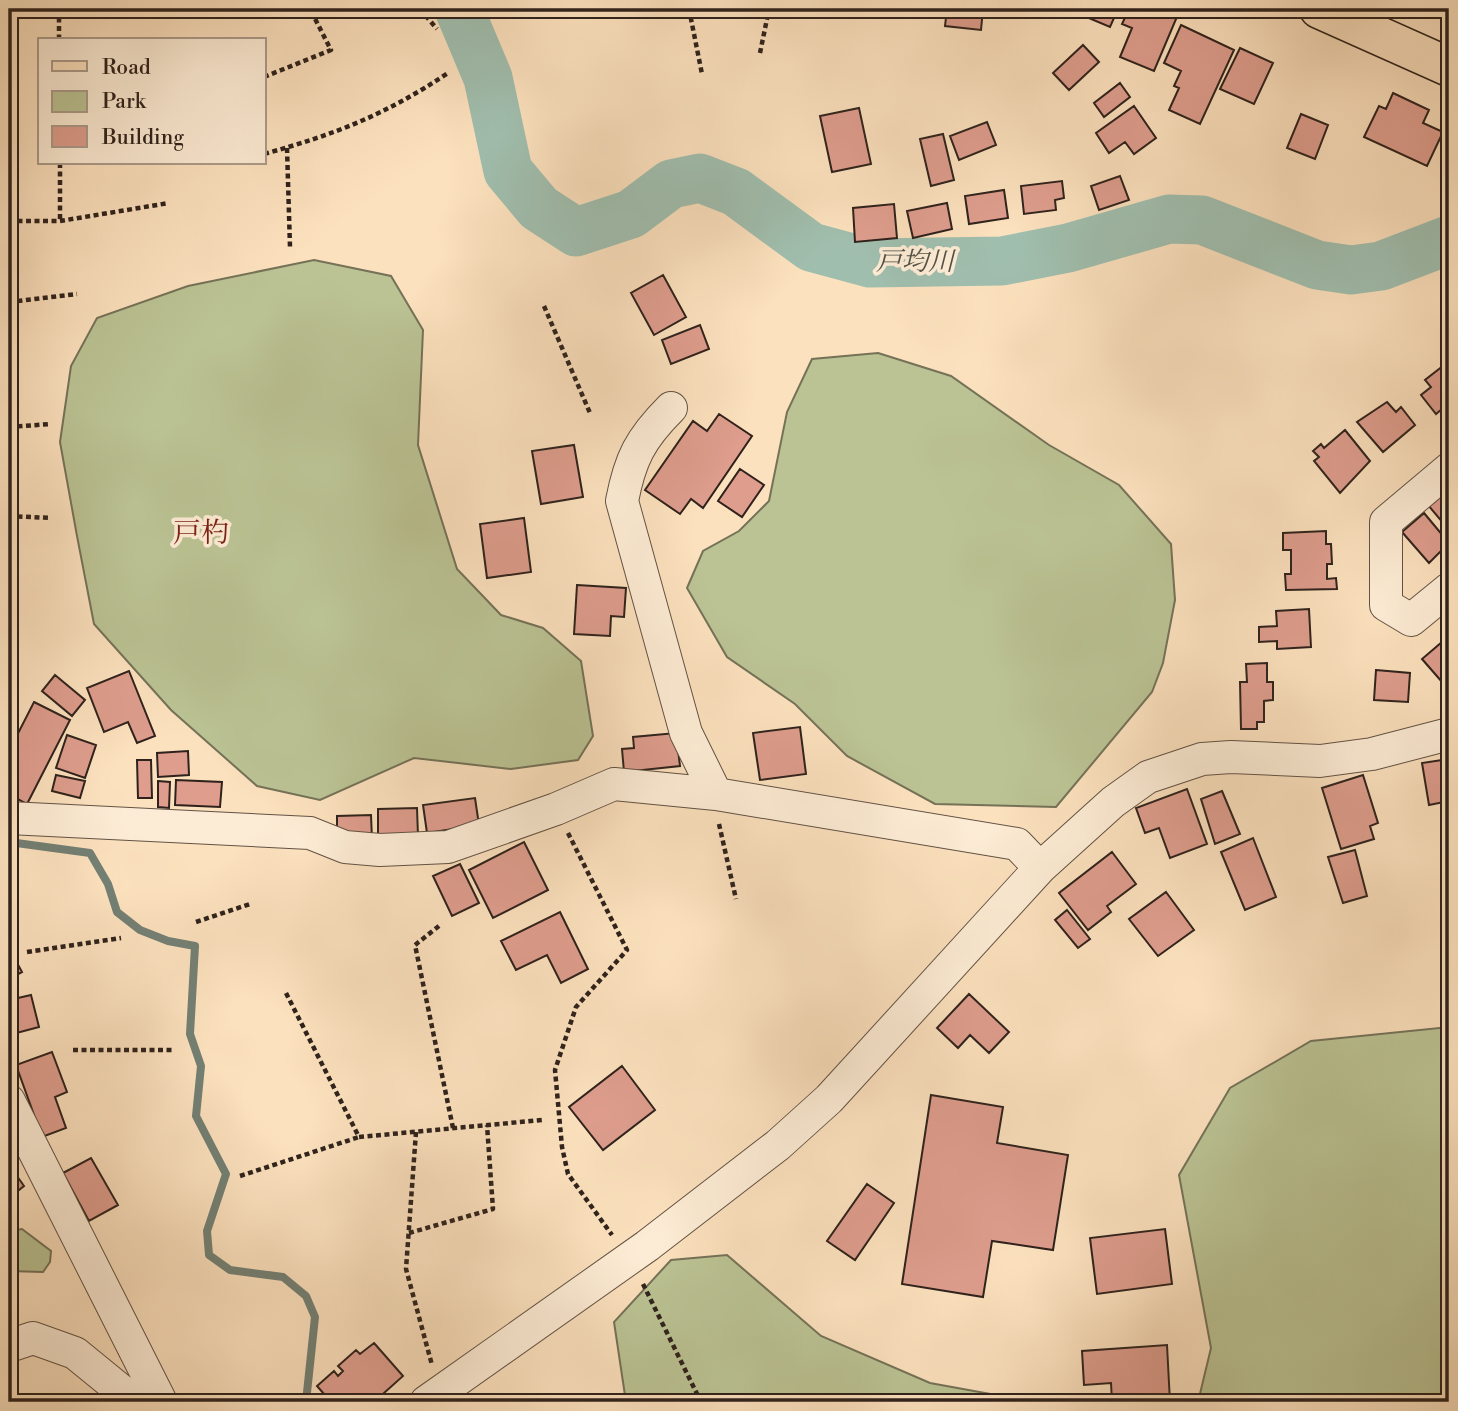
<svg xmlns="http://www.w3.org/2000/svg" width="1458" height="1411" viewBox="0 0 1458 1411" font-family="'Libre Bodoni','Noto Serif JP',serif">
	<rect width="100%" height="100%" fill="#fce1be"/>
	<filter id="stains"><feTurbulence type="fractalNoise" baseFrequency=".00286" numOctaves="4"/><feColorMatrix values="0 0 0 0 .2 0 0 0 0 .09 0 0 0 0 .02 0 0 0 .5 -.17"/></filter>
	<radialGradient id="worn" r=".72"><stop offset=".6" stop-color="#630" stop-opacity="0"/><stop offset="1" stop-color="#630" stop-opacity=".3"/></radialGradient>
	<path fill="#bbc394" stroke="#757258" stroke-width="2" d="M314,260l77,16 32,54 -5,115 39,124 44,46 42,13 38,33 12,75 -15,24 -67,9 -97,-11 -94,42 -63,-14 -86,-76 -77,-86 -17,-88 -17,-94 11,-76 26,-48 91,-32z
		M878,353l73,23 98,69 70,40 52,59 4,56 -12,63 -11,29 -96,115 -121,-3 -88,-48 -52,-52 -68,-47 -40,-69 16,-37 36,-20 30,-30 18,-89 25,-53z
		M1449,1027v375h-251l13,-54 -32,-173 51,-87 81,-47z
		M22,1229l29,22 -1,11 -7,10 -34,-1v-40z
		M727,1255l94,81 109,47 105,19h-409l-12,-80 57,-62z"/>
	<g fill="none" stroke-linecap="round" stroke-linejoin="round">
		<path stroke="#738074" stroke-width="8" d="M9,842l81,11 18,31 9,28 23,18 28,11 27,5 -5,88 11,32 -5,50 30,58 -19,57 2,24 21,15 53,7 23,19 9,21 -9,85"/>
		<path stroke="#a0beae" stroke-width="49" d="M459,9l29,69 20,93 31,37 37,24 55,-18 40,-30 29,-6 36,14 75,55 59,16 132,-2 66,-13 101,-29 33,1 115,45 34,5 30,-4 68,-26"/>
	</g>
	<path fill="#de9d8d" stroke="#2f221c" stroke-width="2" d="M947,9h36l-2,21 -36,-4z
		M1088,9h30l-8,18 -26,-11z
		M1129,9h43l7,3 -25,59 -34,-14 12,-29 -10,-4z
		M1181,25l53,25 -34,74 -31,-14 10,-22 -5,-2 7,-15 -17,-8z
		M1083,45l16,17 -30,28 -16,-17z
		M1240,48l33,15 -19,41 -34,-15z
		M1120,83l10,14 -26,20 -10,-14z
		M1393,93l36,17 -6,13 20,9 -16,34 -63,-29 15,-31 7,3z
		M1134,106l22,32 -22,16 -9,-12 -16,11 -13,-20z
		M859,108l12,56 -39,8 -12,-56z
		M1301,114l27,11 -13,34 -28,-11z
		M987,122l9,23 -37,15 -9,-24z
		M943,134l11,46 -23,6 -11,-47z
		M1120,176l9,24 -30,10 -8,-24z
		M1062,181l2,17 -9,2 1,10 -32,4 -3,-28z
		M1004,190l4,28 -39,6 -4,-28z
		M947,203l5,26 -39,9 -6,-27z
		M894,204l3,34 -42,4 -2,-34z
		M663,275l23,42 -32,18 -23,-42z
		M700,325l9,24 -38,15 -9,-24z
		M1448,362l1,41 -13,11 -15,-19 10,-8 -6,-7z
		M1387,402l9,10 5,-5 14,18 -32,27 -26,-30z
		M719,414l33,22 -49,72 -12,-9 -11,15 -35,-24 48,-69 14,10z
		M1345,430l25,31 -30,32 -26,-32 5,-4 -6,-6 8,-7 3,4z
		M574,445l9,52 -42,7 -9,-53z
		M740,469l24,16 -22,32 -24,-16z
		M1449,488v42l-21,-25z
		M1424,513l25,30 -20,20 -27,-31z
		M524,518l7,54 -44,6 -7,-54z
		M1326,531v13h5l1,20h-5v15l9,-1 1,11 -51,1 -1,-16h6v-24h-8v-17z
		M577,585l49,3 -2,29 -13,-1 -1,20 -36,-2z
		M1309,609l2,38 -34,2v-8l-18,1v-15l18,-1 -1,-15z
		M1449,636v54l-27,-31z
		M1267,663v19h6v18l-9,1v21h-7v7h-16l-1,-47h7l-1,-18z
		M1376,670l34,3 -2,29 -34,-2z
		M129,671l26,65 -18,7 -9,-21 -24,10 -17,-44z
		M55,675l30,25 -13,16 -30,-25z
		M34,702l36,18 -43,84 -18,-10v-43z
		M800,727l6,47 -46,6 -7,-47z
		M676,733l4,33 -56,6 -2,-23 12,-1 -1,-11z
		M67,735l29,10 -11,33 -29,-10z
		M188,751l1,24 -31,2 -1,-24z
		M1449,759v42l-20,4 -7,-42z
		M137,760h14l1,38h-14z
		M56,775l29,6 -5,17 -28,-7z
		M1363,775l15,48 -8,3 4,13 -33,10 -19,-61z
		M176,780l46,2 -2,25 -45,-2z
		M158,781l12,1 -1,26 -11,-1z
		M1187,789l20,55 -37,14 -11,-30 -14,5 -9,-25z
		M1222,791l18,43 -25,10 -14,-45z
		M475,798l4,27 -52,8 -4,-28z
		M417,808l1,28 -40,1v-28z
		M371,815l1,24 -35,1v-24z
		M1253,838l23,59 -31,13 -24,-58z
		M524,842l24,48 -55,28 -24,-48z
		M1355,850l12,46 -24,7 -15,-46z
		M1112,852l24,32 -29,22 4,6 -23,18 -29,-37z
		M460,864l19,39 -27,13 -19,-40z
		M1166,892l28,38 -36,26 -29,-37z
		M1067,910l23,29 -12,9 -23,-28z
		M560,912l28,57 -27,14 -14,-28 -31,15 -15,-29z
		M9,948l13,24 -13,7z
		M969,994l40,38 -20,21 -19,-18 -12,13 -21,-20z
		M31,995l8,32 -30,8v-35z
		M52,1052l15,40 -12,5 11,31 -24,9 -26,-72z
		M622,1066l33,44 -52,40 -34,-43z
		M931,1095l72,12 -6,36 71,12 -15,95 -61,-9 -9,56 -81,-13z
		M91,1158l27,47 -29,16 -26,-48z
		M12,1169l12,17 -15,12v-26z
		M867,1184l27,19 -39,57 -28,-19z
		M1165,1229l7,55 -75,10 -7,-56z
		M374,1343l29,33 -29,26h-43l-14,-16 17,-15 4,5 5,-5 -5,-5 18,-16 4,4z
		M1167,1345l3,57h-58l-1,-19 -27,2 -2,-34z"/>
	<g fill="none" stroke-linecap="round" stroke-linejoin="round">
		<defs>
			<path id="minor" d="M671,408c-31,31 -41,51 -49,93l64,232 30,61
				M1449,469l-63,53v83l25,15 38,-31
				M9,818l301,15 35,14 35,3 68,-3 108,-38 58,-25 102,10 301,50 23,24
				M9,1101l152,301
				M9,1346l24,-8 42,15 60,49
				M426,1402l221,-156 131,-101 51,-46 211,-231 73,-66 35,-25 54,-18 29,-2 89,4 52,-7 77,-20"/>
			<path id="major" d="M1319,9l130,58"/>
		</defs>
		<use href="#minor" stroke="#625244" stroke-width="34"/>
		<use href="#major" stroke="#2f221c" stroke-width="41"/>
		<path stroke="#2f221c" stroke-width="4.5" stroke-dasharray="5 3.5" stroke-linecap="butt" d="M59,9v31
			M420,9l17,20
			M689,9l13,65
			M760,53l9,-44
			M264,77l67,-27 -21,-41
			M287,148l3,99
			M264,154c72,-20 121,-39 184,-81
			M60,163v58
			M9,221h51l109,-18
			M9,302l68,-8
			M544,306l46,107
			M9,427l41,-3
			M9,516l42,2
			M719,824l17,75
			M568,833l59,117 -51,57 -21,63 7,77 6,27 44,61
			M196,922l54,-18
			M439,926l-24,19 38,183
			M27,952l94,-14
			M286,993l73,144 183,-17
			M73,1050h102
			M416,1132l-10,137 26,96
			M240,1176l119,-39
			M409,1233l84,-24 -6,-84
			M643,1284l58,118"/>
		<use href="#minor" stroke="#fdecd5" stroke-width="32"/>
		<use href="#major" stroke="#fce1be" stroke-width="38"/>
	</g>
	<g text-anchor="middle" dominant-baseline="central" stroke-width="7" stroke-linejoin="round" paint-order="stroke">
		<g font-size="26" font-style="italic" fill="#515148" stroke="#fdecd5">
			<text x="915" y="262">戸均川</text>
		</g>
		<g font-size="28" fill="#7a1f14" stroke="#fdecd5">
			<text x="201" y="533">戸杓</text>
		</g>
	</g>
	<rect width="1458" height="1411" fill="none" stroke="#fce1be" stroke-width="35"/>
	<rect x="10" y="10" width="1437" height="1390" fill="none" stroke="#2f221c" stroke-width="3.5"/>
	<rect x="18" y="18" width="1423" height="1376" fill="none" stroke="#2f221c" stroke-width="2"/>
	<rect x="38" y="38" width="228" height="126" fill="#fdecd5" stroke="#ab9b8b" stroke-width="2"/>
	<rect x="52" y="61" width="35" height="10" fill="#fce1be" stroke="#ab9b8b" stroke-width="2"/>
	<text x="102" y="74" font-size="21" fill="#2f221c">Road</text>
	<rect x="52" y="91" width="35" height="21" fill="#bbc394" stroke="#ab9b8b" stroke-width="2"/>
	<text x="102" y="108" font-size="21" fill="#2f221c">Park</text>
	<rect x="52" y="126" width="35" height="21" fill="#de9d8d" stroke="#ab9b8b" stroke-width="2"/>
	<text x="102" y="144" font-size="21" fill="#2f221c">Building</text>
	<rect width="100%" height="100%" filter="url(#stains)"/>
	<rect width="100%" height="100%" fill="url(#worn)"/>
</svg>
